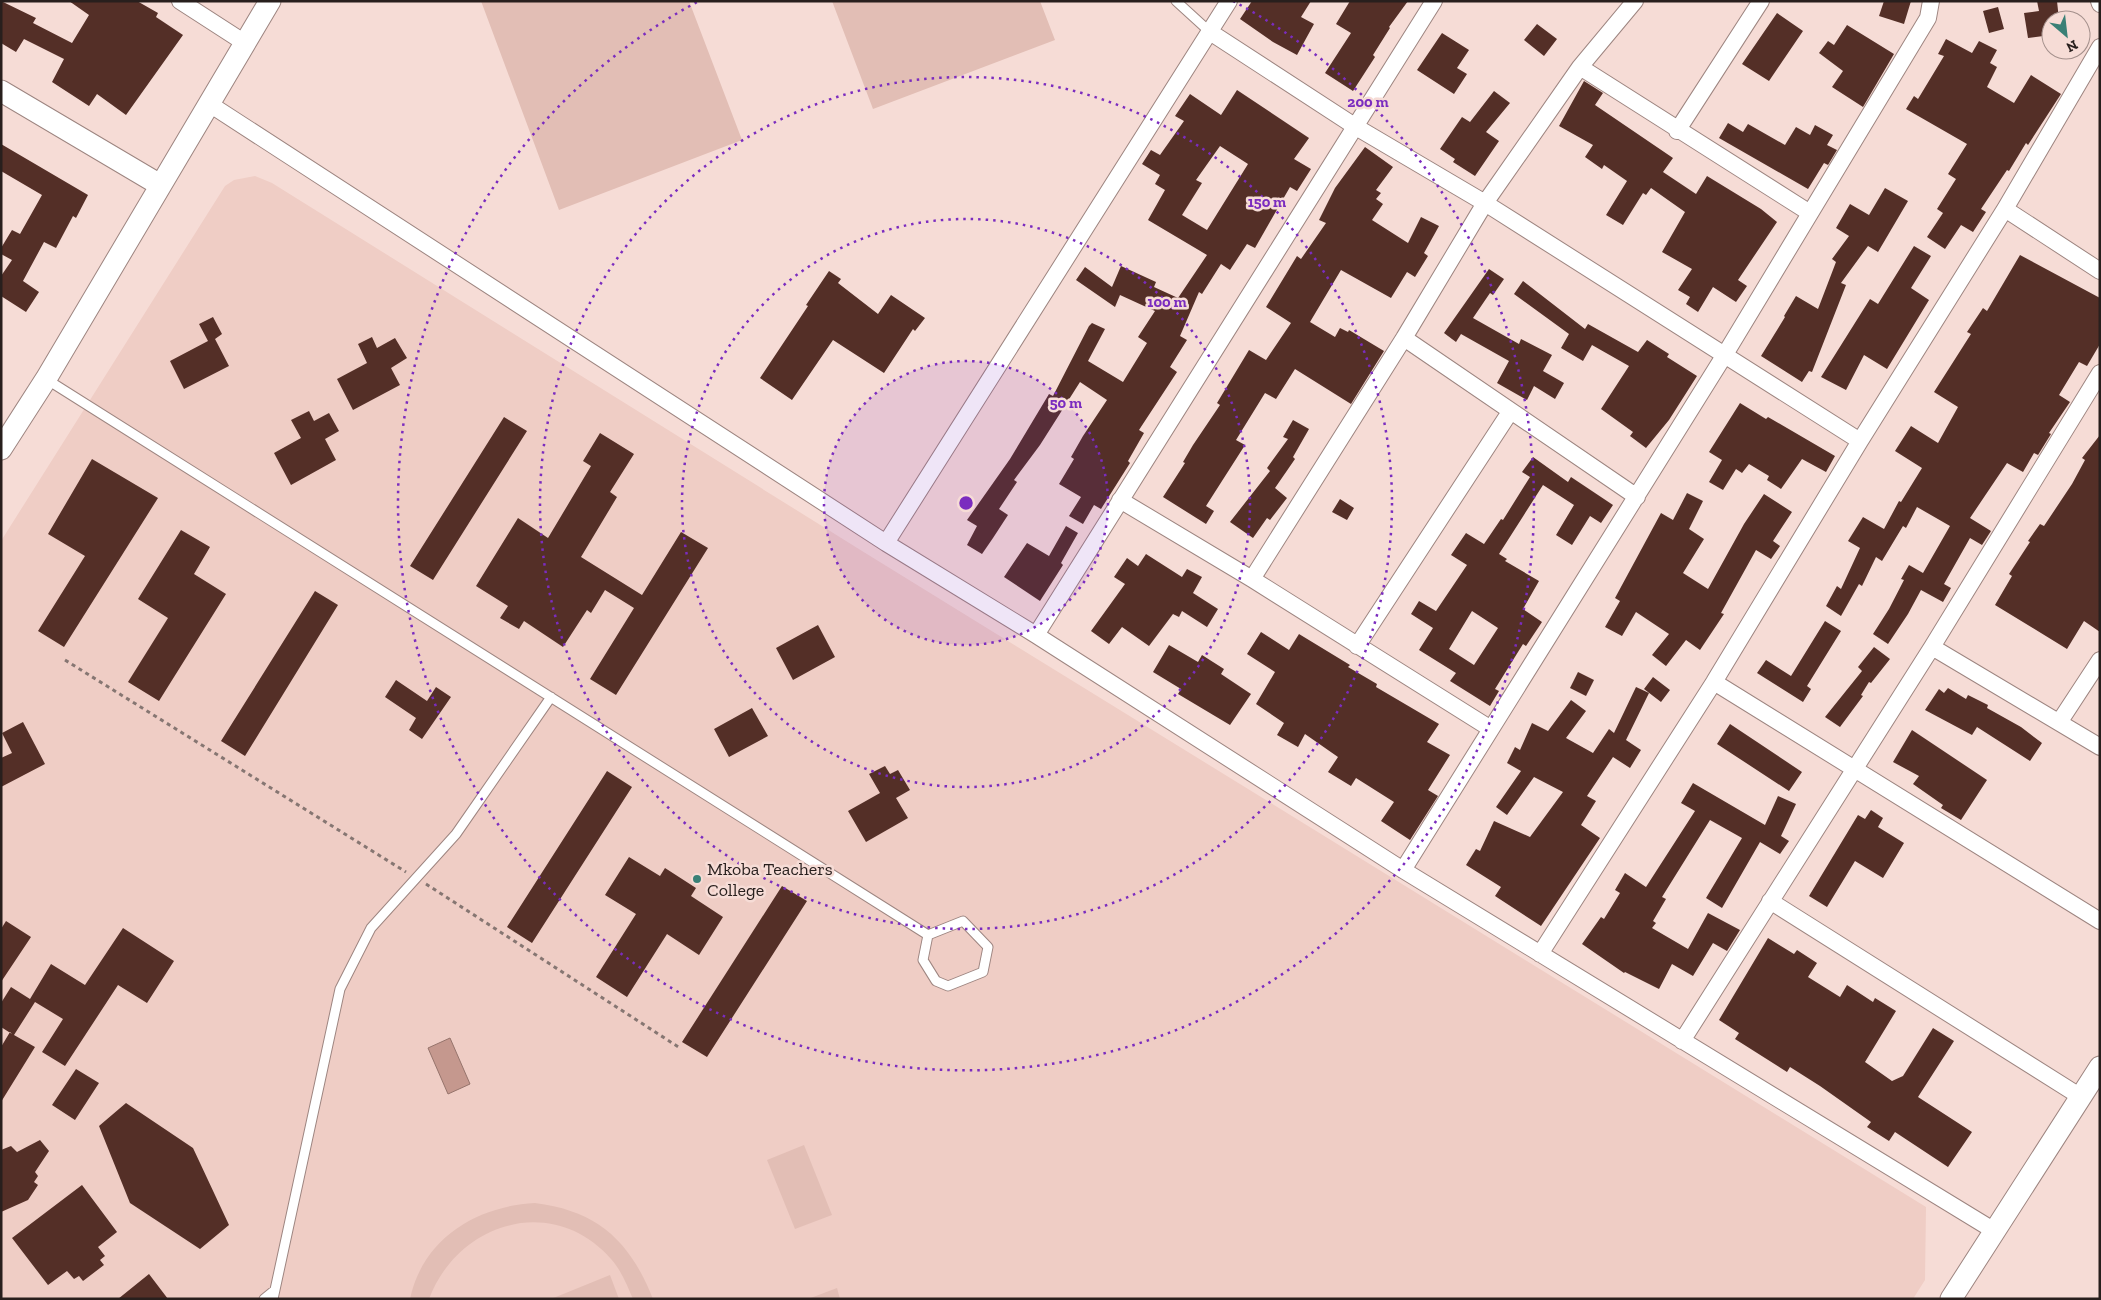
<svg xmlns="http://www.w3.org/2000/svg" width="2101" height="1300" viewBox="0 0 2101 1300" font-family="'Zilla Slab',serif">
	<rect width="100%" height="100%" fill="#f6dcd6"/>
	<path fill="#efcdc5" d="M255,176l17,7 590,368 1064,656 -1,73 -12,19h-1912v-758l224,-355 9,-6z"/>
	<path fill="#e2beb5" d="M481,1h208l53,139 -183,70z
		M832,1h208l15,39 -182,69z
		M804,1145l28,70 -37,14 -28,-69z
		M535,1203c63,8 95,38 118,96h-20c-6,-14 -12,-29 -22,-40 -58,-66 -153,-37 -182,40h-19c13,-61 67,-93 125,-96z
		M610,1275l9,24h-68z
		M837,1288l3,11h-32z"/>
	<path fill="#c5988e" stroke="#96746c" d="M450,1038l20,46 -22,10 -20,-46z"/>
	<path fill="#542f27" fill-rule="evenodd" d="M1,1l35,17 -3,5 39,20 17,-28 -20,-14h68l21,12 -2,4 27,18 -57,80 -29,-21 -8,12 -37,-24 12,-23 -40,-20 -8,13 -15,-9z
		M1252,1h59l-10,16 13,7 -17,31 -24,-13 -33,-23z
		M1350,1h58l-19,26 1,1 -17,27 2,2 -22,34 -28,-18 26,-40 -15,-9z
		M1884,1h27l-7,23 -25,-8z
		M2037,1h20l2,19h-8v15l-23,3 -4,-25 15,-2z
		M1998,7l6,22 -15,4 -6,-22z
		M1777,13l26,18 -34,50 -27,-17z
		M1537,24l20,15 -13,17 -20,-16z
		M1847,25l47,29 -31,53 -31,-20 11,-16 -24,-18 9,-12 6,4z
		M1442,33l27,17 -12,18 10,6 -13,20 -37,-24z
		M1946,39l26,14 7,-12 18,9 -7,13 7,4 -10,20 27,16 17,-28 30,19 -33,51 -2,-2 -17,28 -2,-1 -26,39 5,3 -13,20 -12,-7 -16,24 -18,-12 16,-24 -6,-4 19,-30 -8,-5 19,-30 -61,-35 8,-13 4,3 26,-43 -6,-2z
		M1584,81l19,12 -8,12 78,53 -10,14 33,22 11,-18 54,33 16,13 -39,58 9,6 -11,16 -23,-15 -15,25 -12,-8 4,-7 -12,-7 14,-21 -30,-17 23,-40 -34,-24 -5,7 -3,-2 -20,32 -17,-10 21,-34 -23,-16 -2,4 -17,-12 8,-12 -34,-19z
		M1237,90l72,48 -15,21 17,10 -14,22 -7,-4 -35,61 -8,-4 -17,26 -9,-6 -19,30 -3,-2 -19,44 7,4 -17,27 7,5 -38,58 5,3 -16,28 2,2 -29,46 -7,-4 -11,19 -14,-8 12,-19 -22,-13 15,-25 -3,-2 12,-21 24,-36 -27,-18 -40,63 -26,35 3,2 -18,27 9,6 -15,23 -11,16 -15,-9 10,-19 -10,-6 43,-61 39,-65 4,2 36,-70 3,-3 13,6 -17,32 35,21 24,-39 -9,-6 17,-26 -35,-16 -5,12 -39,-27 9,-13 27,20 9,-21 35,16 -2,5 24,11 29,-43 -59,-35 17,-30 -10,-6 5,-9 -18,-11 9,-14 9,5 24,-34 -9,-5 15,-22 31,21zM1220,146l28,18 -41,66 -25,-15 20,-32 -6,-3z
		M1494,91l16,12 -24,29 13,9 -24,35 -22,-14 2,-3 -15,-10 22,-32 8,5z
		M1728,123l15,9 5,-8 37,21 11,-18 14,8 5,-10 18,10 -6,10 10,5 -9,15 -4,-2 -16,26 -89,-51z
		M1,144l87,51 -12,23 -3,-2 -17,32 -12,-6 -21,39 16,11 -13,20 -25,-16v-20l11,-16 -11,-6v-6l11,-18 8,4 22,-39 -41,-24z
		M1365,147l28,20 -17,23 5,3 -5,6 7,5 -11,16 36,23 13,-26 18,9 -15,27 4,3 -13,21 -8,-5 -16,26 -50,-28 -31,52 25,15 5,-9 8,4 1,-2 35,21 -33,53 -56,-35 -19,30 -11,-6 -29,47 9,5 -39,61 8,5 -8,13 -43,-27 22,-34 -2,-1 10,-17 27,-40 -3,-2 32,-53 17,10 25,-37 -25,-16 31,-51 4,3 25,-36 -7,-3 16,-32z
		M1885,188l23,13 -30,51 -10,-6 -27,37 5,2 -34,87 -3,-1 -7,11 -41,-26 24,-39 -1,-1 12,-20 22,13 18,-47 -4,-3 17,-23 -13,-8 14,-24 19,11z
		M1914,246l17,10 -20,32 18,12 -42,69 -23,-14 -18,35 -25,-13 49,-78 8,5z
		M2020,255l80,43v46l-13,22 -8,-4 -20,33 11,7 -21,31 2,1 -13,21 -4,-2 -11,19 -16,-9 -37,55 21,13 -9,14 -12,-7 -26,46 7,4 -8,14 -22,-12 -13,24 -20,30 -15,-10 16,-25 15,-29 -3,-1 8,-14 14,8 27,-47 -33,-19 -11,21 -3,-2 -21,35 -6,-4 -14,29 -3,-2 -18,32 -15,-10 11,-20 4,3 19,-41 -12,-7 15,-24 21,12 15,-28 2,1 21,-34 -27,-17 16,-25 27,17 20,-36 -24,-15 37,-58 -4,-2 16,-24 4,3z
		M1489,269l15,10 -11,16 -3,-2 -17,25 46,26 2,-5 31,16 -9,16 21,12 -9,16 -21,-13 -7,14 -30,-17 12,-22 -48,-27 -5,8 -12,-9z
		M829,271l12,8 -3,4 40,31 13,-19 34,23 -10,13 -2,-2 -29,44 -51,-33 -41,60 -32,-22 48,-72 -2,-1z
		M1523,281l62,48 3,-5 50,28 9,-12 22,14 -2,3 30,19 -28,44 -23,28 -16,-12 3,-4 -32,-23 28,-43 -37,-21 -9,16 -22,-13 8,-14 -55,-40z
		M213,317l9,17 -7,5 14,27 -45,23 -14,-28 38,-20 -9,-17z
		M372,337l5,11 18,-10 12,20 -16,10 9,17 -47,25 -16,-31 30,-16 -9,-19z
		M1740,403l26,16 2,-2 67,39 -9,16 -24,-13 -21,30 -14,-9 2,-4 -20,-12 -7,9 -6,-4 -13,21 -14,-8 13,-22 -13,-8z
		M309,411l5,10 15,-8 10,18 -14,8 11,21 -45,25 -17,-32 27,-15 -10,-18z
		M504,417l23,14 -94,149 -23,-14z
		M1293,420l16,9 -16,28 2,2 -20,29 12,10 -17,22 -3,-2 -14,20 -23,-16 40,-51 -3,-3 21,-29 -5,-2z
		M600,433l34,21 -24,38 7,5 -36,60 61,38 39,-63 27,16 -92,147 -26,-16 44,-71 -29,-18 -14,23 -4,-3 -24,37 -39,-26 -5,8 -19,-11 8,-12 -32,-20 42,-68 30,20 43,-72 -8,-5z
		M2100,435v197l-16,-11 -17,28 -72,-44 17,-29 -3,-2 21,-32 -2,-1 12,-17 4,2 28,-42 13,-24 -3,-2z
		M1533,457l35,25 3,-5 42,28 -12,18 -11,-7 -18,29 -16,-10 18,-30 -31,-20 -44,69 8,5 -2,2 34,20 -16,28 19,13 -16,24 -3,-2 -28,45 4,2 -9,15 -40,-25 6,-8 -37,-23 14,-22 -22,-14 8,-13 17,10 31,-46 -16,-10 15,-22 18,11 17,-25 2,1 27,-43 -8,-5zM1472,611l26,17 -24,37 -25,-16z
		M92,459l66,39 -94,149 -26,-16 47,-75 -37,-22z
		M1687,493l16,8 -14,28 15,10 -21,34 25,16 36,-65 20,-30 28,18 -19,29 7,5 -9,13 -15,-9 -35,63 3,1 -24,36 -14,-10 -20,26 -14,-11 17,-21 -33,-22 -14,24 -17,-9 15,-26 -5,-3 46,-85 12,7z
		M1340,499l14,9 -7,12 -15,-8z
		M1066,526l12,7 -17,30 2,2 -23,36 -36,-24 23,-34 22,13z
		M181,530l29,17 -16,27 32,20 -67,107 -31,-19 40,-64 -30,-19z
		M1146,554l36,23 5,-8 15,8 -9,16 25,16 -11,18 -25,-16 -3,6 -6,-3 -24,32 -27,-19 -13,17 -18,-13 34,-47 -11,-7 13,-19 11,8z
		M315,591l23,14 -93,151 -24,-15z
		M1825,621l16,10 -34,55 4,3 -8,13 -46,-29 9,-13 25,16z
		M818,625l17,32 -42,23 -17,-32z
		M1261,632l28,18 10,-16 51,31 -2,2 29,17 -1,3 63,37 -12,18 23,13 -22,35 10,6 -28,44 -29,-19 13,-19 -38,-24 -5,8 -23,-14 10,-15 -33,-23 -7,13 -21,-12 7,-12 -28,-19 19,-32 -28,-18z
		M1169,645l29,17 4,-7 22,14 -3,5 30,20 -21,31 -52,-31 3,-5 -28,-17z
		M1874,647l16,12 -19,24 -2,-1 -8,13 2,1 -23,31 -15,-10 37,-46 -4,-4z
		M1578,672l16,8 -8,16 -16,-8z
		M1653,677l17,13 -9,12 -17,-13z
		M396,680l31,21 9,-14 15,10 -29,42 -13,-9 7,-12 -31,-21z
		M1636,687l13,6 -23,47 15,10 -11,18 -17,-11 -26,39 9,5 -15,24 19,13 -59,88 -46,-30 6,-9 -35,-22 10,-16 4,2 14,-30 36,16 33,-45 -29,-15 -27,38 -11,-8 25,-36 -14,-8 8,-16 5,3 12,-27 16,8 23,-31 15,11 -20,27 27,15 16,-24 5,4z
		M1948,688l18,11 2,-4 20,10 -1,3 34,19 21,16 -12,18 -53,-34 -5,8 -47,-25 14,-21 5,4z
		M752,708l16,28 -39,21 -15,-28z
		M23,722l22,42 -44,23v-29l11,-5 -10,-20z
		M1730,724l72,48 -13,19 -72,-47z
		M1912,730l75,50 -26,40 -20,-12 2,-3 -30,-21 6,-8 -26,-14z
		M885,766l5,8 8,-4 12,20 -14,8 12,20 -42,24 -18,-31 32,-18 -11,-19z
		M607,771l25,16 -100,156 -25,-16z
		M1693,783l72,42 13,-29 18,8 -15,32 8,5 -9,13 -20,-12 -38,66 -16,-10 36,-60 -32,-18 -48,77 4,2 -13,22 3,2 -4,5 36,21 20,-36 32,17 -13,21 -14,-8 -20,33 -21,-12 -13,25 -34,-17 -1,1 -42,-29 19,-27 3,2 16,-26 -5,-3 10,-17 21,14 49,-76 -14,-8z
		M1871,810l12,8 -5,9 26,16 -21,35 -28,-17 -28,46 -18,-11 49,-81 7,4z
		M629,857l31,19 5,-8 31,20 -5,8 32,21 -24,38 -32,-21 -40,63 -31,-20 40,-63 -31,-19z
		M782,886l25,15 -100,156 -25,-15z
		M6,921l25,16 -30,45v-53z
		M123,928l51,33 -27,42 -29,-18 -53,81 -23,-14 21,-33 -28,-17 -21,33 21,12 -34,55v-55l9,-15 2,2 -11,-7v-24l10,-16 19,12 21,-35 34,21z
		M1768,938l26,16 3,-4 20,13 -9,14 32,20 7,-12 26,17 2,-4 21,13 -31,51 27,19 11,-5 30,-48 21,13 -36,56 54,35 -24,35 -53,-35 -6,9 -22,-14 4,-5 -51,-36 -30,-19 -3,5 -52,-33 4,-6 -20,-13z
		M76,1069l23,14 -24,37 -23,-15z
		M126,1103l67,45 36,77 -29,24 -70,-46 -31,-77z
		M40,1140l9,11 -14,21 3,4 -4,6 4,3 -10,15 -27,12v-62l10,-4 6,6z
		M82,1185l35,47 -19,15 7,9 -5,4 4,5 -21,16 -4,-5 -5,3 -7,-8 -19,14 -36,-47z
		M149,1274l19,25h-50z"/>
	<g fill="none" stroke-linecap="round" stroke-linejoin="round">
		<defs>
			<path id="service" d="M1176,1l34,31
				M46,379l882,556
				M963,921l25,26 -5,25 -35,14 -12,-5 -13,-21 5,-25z
				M264,1299l11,-9
				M273,1299l67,-310 31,-61 85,-94 95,-137"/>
			<path id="minor" d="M180,1l65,42
				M2099,1l1,3
				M1210,32l146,95 129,76 375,238
				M1580,67l230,146
				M208,103l678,440 150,92 367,235 590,360
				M1677,131l84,-130
				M2005,209l95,62
				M1404,338l233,159
				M1120,500l132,79 239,150
				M886,543l343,-542
				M1252,579l152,-241 81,-135 95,-136 55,-66
				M1036,635l398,-634
				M1357,646l153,-234
				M1932,647l168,100
				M1714,682l386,239
				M2060,721l40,-61
				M1403,870l321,-514 204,-338 3,-17
				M1770,901l311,196
				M1540,954l174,-272 146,-241 145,-232 95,-162
				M1682,1041l250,-394 168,-274"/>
			<path id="tertiary" d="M1,91l159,94
				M1,449l45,-70 224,-378
				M1951,1299l149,-232"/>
		</defs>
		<use href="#service" stroke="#9d8580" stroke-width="11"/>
		<use href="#minor" stroke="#9d8580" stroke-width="18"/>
		<use href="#tertiary" stroke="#9d8580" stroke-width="23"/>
		<path stroke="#867672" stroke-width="3" stroke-dasharray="4 4" stroke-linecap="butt" d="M65,660l341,212
			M426,884l254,164"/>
		<use href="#service" stroke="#fff" stroke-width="9"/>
		<use href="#minor" stroke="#fff" stroke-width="16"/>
		<use href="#tertiary" stroke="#fff" stroke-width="21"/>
	</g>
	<circle cx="966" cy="503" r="142" fill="#7b2cbf" fill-opacity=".12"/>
	<g fill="none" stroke="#7b2cbf" stroke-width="2.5" stroke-dasharray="2.5 5">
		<circle cx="966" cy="503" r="142"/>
		<circle cx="966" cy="503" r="284"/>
		<circle cx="966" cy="503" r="426"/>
		<path d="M1233 1A568 568 0 1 1 699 1"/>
	</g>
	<circle fill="#3a8076" stroke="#f6dcd6" stroke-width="2" cx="697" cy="879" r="5"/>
	<g text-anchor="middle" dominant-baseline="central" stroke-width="5" stroke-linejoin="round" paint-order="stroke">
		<g font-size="18" fill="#281f1d" stroke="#f6dcd6" text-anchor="start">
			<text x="707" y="869">Mkoba Teachers<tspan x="707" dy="21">College</tspan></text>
		</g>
	</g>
	<circle cx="966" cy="503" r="8" fill="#7b2cbf" stroke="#f6dcd6" stroke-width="2.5"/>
	<g font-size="15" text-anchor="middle" font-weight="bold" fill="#7b2cbf" stroke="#f6dcd6" stroke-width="5" stroke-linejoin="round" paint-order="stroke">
		<text x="1368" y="107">200 m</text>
		<text x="1267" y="207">150 m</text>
		<text x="1167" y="307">100 m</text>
		<text x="1066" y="408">50 m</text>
	</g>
	<rect width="2101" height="1300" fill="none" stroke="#281f1d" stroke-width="5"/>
	<g transform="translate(2066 35) rotate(152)"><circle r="24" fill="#f6dcd6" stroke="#a4908c"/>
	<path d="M0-4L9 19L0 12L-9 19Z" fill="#3a8076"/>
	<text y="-8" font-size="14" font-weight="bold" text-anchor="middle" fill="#281f1d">N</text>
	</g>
</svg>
